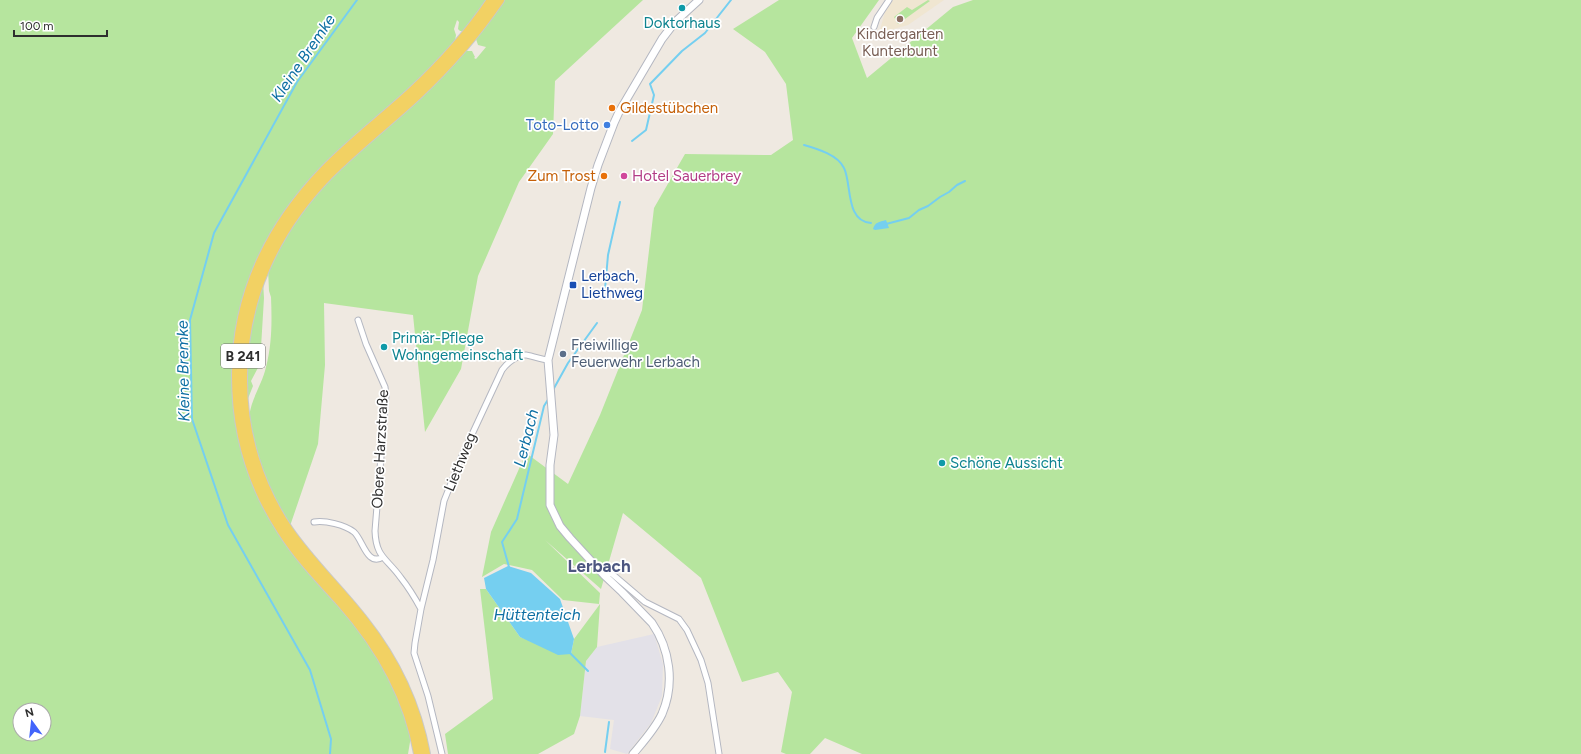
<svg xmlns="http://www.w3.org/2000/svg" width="1581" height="754" viewBox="0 0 1581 754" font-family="Figtree,sans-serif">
	<rect width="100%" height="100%" fill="#efe9e1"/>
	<path fill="#e3e1e8" d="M654,634l9,30 -1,32 -11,27 -24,31 -17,-5 4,-29 -34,-4 6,-55 11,-14z"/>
	<path fill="#f0e6d1" d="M893,0h51l-36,25 -29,8 6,-21z"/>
	<path fill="#b6e59e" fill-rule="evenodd" d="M0,0h486l-22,31h-4l-2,-2 1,-7 -2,-2 -3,9 2,6 -1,6 -28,30 -141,139 -20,31 -14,31 -13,40 -6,39 -1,37 4,35 10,44 13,33 20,33 61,73 34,44 22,39 15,47 -3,18h-408zM20,710h24v24h-24z
		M504,0h139l-88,81 -2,53 -34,48 -41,94 -17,93 -36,63 -12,-117 -89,-12 1,62 -7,79 -28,82c-17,-28 -30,-58 -37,-90 -2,-5 -4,-12 -4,-18 2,-20 13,-33 17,-51 6,-23 6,-46 5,-70l-2,-6 -1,-23 10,-20 29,-43 25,-28 134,-126h6l3,6 -1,1 2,1 10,-12 -8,-2 -2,-6z
		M779,0h100l-27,38 15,40 86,-71 20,-7h608v754h-719l-37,-16 -15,16h-24l-5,-2 11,-60 -14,-20 -36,10 -41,-104 -78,-65 -22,76 -56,-49 55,53 -1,11 -36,-4 -31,-30 -28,-6 -22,13 9,-45 35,-79 42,31 32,-69 42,-105 12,-102 31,-54 86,1 22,-15 -7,-56 -21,-32 -32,-23z
		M928,0l2,1 -32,23 -4,-7 13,-10 5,3z
		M263,281l1,17 -4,66 -9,17 2,5 -6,15 -1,-32 3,-36z
		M480,589h6l34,48 51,17 3,-15 26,-35 -3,43 -11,14 -6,55 -6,18 -36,20h-90l-3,-20 48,-35z"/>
	<path fill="#75cff0" d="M886,220l3,8 -14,2 -2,-1c2,-7 6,-7 13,-9z
		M508,566l23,7 29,26 14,40 -3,15 -13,1 -38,-18 -34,-48 -2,-11z"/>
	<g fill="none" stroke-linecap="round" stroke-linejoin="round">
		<path stroke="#75cff0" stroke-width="2" d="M632,141l14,-11 8,-35 -4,-11 32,-33 23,-18 26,-33
			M804,145c14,4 34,10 40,23 8,16 1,53 27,55
			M886,224l23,-6 10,-8 9,-4 12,-9 9,-5 8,-7 8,-4
			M605,289l3,-34 12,-53
			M553,390l15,-27 29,-40
			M509,567l-7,-25 15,-23 27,-113 5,-8
			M569,652l19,19
			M605,752l4,-30
			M330,754l1,-15 -21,-69 -82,-145 -36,-106 -2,-99 24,-87 83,-151 60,-82"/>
		<defs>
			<path id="street" d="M874,27l3,-9 12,-18
				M358,320l8,24 19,43 1,8 -11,136c1,27 12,27 26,47 8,10 14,20 20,31
				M314,522c11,-2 31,3 40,10 9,8 13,35 29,25
				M604,575l7,-2 34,29 34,17 8,11 14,30 7,23 11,71
				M442,754l-14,-58 -14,-43 1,-10 6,-34 12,-49 11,-59 17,-43 41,-88c5,-7 15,-15 24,-15 2,0 18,5 22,5"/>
			<path id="secondary" d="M633,754c10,-12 22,-25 29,-40 13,-30 8,-65 -10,-91l-30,-31 -18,-17 -34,-37 -10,-12 -10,-21v-40l4,-30 -6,-75 43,-172 7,-23 16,-42 5,-11 43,-73 13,-17 24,-22"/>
			<path id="primary" d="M418,754c-10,-58 -38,-107 -77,-151 -21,-23 -43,-46 -60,-73 -30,-46 -45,-99 -45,-154 0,-80 33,-149 88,-206 27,-28 59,-52 87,-78 30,-28 58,-59 80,-92
				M426,754c-9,-49 -31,-95 -62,-134 -24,-31 -53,-58 -75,-90 -30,-44 -46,-97 -46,-149 -1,-80 32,-151 87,-207 28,-28 59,-52 87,-78 31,-29 59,-61 83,-96"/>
		</defs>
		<use href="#street" stroke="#b4b7c1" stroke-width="7"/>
		<use href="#secondary" stroke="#b4b7c1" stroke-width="9"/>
		<use href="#primary" stroke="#c9c9c9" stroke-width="10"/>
		<use href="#street" stroke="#fff" stroke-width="5"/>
		<use href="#secondary" stroke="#fff" stroke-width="7"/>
		<use href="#primary" stroke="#f2d163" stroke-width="8"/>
	</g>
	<g fill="#0f9aa8" stroke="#fff" stroke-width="1.5">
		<circle cx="682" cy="8" r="4"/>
		<circle cx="384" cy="347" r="4"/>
		<circle cx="942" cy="463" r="4"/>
	</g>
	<circle fill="#8d6e63" stroke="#fff" stroke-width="1.5" cx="900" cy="19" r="4"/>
	<g fill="#e8710a" stroke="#fff" stroke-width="1.5">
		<circle cx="612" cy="108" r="4"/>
		<circle cx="604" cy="176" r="4"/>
	</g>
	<circle fill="#3f7fe0" stroke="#fff" stroke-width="1.5" cx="607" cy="125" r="4"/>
	<circle fill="#d1479c" stroke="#fff" stroke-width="1.5" cx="624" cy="176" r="4"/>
	<rect fill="#1a4fb4" stroke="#fff" stroke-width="1.5" x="569" y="281" width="8" height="8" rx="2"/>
	<circle fill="#5c6f8a" stroke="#fff" stroke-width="1.5" cx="563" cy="354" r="4"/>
	<g text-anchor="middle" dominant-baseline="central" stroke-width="3.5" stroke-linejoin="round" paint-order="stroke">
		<rect fill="#fff" stroke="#6d6d6d" stroke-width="1" x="221" y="344" width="44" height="24" rx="3"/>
		<g font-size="14" font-weight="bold" fill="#2e2e2e">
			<text x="243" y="356">B 241</text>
		</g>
		<g font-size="15" fill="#0d838f" stroke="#fff" text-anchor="start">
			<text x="682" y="23" text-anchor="middle">Doktorhaus</text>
			<text x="392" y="338">Primär-Pflege<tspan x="392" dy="17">Wohngemeinschaft</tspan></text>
			<text x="950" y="463">Schöne Aussicht</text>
		</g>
		<g font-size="15" fill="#785e54" stroke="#fff">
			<text x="900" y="34">Kindergarten<tspan x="900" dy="17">Kunterbunt</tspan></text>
		</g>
		<g font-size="15" fill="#c56008" stroke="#fff" text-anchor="start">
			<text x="620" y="108">Gildestübchen</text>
			<text x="596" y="176" text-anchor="end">Zum Trost</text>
		</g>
		<g font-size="15" fill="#366cbe" stroke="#fff" text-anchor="end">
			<text x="599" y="125">Toto-Lotto</text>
		</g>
		<g font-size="15" fill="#b23c85" stroke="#fff" text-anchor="start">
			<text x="632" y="176">Hotel Sauerbrey</text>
		</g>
		<g font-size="15" fill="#164399" stroke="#fff" text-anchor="start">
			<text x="581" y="276">Lerbach,<tspan x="581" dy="17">Liethweg</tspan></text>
		</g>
		<g font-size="15" fill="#4e5e75" stroke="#fff" text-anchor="start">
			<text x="571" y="345">Freiwillige<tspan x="571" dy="17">Feuerwehr Lerbach</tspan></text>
		</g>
		<g font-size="15" fill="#2e2e2e" stroke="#fff">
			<text transform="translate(380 449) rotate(-87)">Obere Harzstraße</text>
			<text transform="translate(460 462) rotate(-68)">Liethweg</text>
		</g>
		<g font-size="16" font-style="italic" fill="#0d6fa3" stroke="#fff">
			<text transform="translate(303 58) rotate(-56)">Kleine Bremke</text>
			<text transform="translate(183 371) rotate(-91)">Kleine Bremke</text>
			<text transform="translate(526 438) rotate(-76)">Lerbach</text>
			<text x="537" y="614">Hüttenteich</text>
		</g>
		<g font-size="17" font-weight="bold" fill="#4d5680" stroke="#fff">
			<text x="599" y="566">Lerbach</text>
		</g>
	</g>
	<g transform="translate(32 722) rotate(345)"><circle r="19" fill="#ffffff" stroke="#ababab"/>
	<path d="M0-3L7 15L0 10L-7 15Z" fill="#4264fb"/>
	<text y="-6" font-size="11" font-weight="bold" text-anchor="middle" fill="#2e2e2e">N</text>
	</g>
	<path d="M14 30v6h93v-6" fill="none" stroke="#2e2e2e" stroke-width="2"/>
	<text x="20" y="30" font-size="12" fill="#2e2e2e" stroke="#ffffff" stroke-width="3" paint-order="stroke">100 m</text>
</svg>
